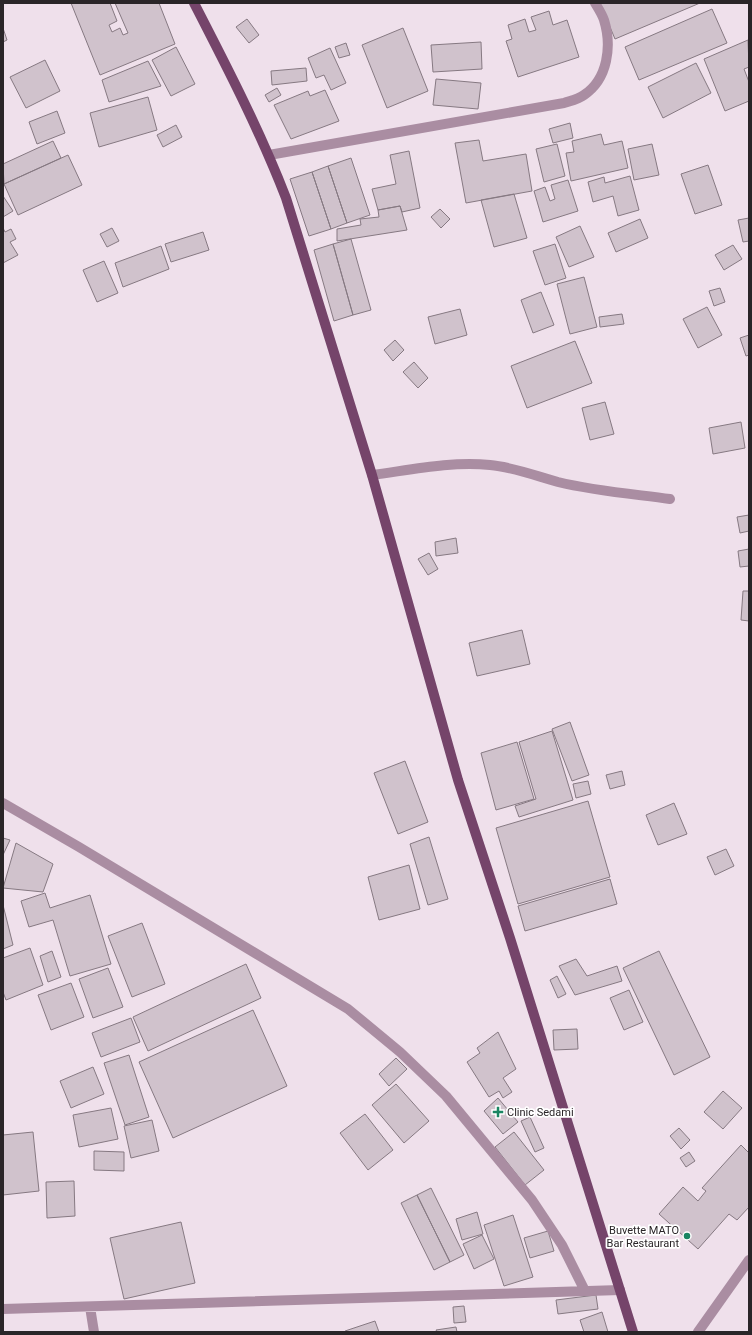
<svg xmlns="http://www.w3.org/2000/svg" width="752" height="1335" viewBox="0 0 752 1335" font-family="Roboto,sans-serif">
	<rect width="100%" height="100%" fill="#efe0eb"/>
	<path fill="#d0c2cc" stroke="#867982" d="M71,3h39l7,18 -8,4 3,7 8,-4 3,7 5,-2 -13,-30h44l16,41 -75,31z
		M600,3h100l-85,36z
		M712,9l15,34 -88,37 -14,-33z
		M549,11l4,14 14,-5 12,37 -61,20 -12,-36 6,-2 -4,-14 17,-6 4,13 7,-2 -5,-13z
		M247,19l12,16 -10,8 -13,-16z
		M3,28l4,12 -4,2z
		M403,28l25,63 -41,17 -25,-63z
		M748,40l1,27 -5,2 5,13v19l-24,10 -21,-52z
		M481,42l1,27 -49,3 -2,-27z
		M346,43l4,12 -11,3 -4,-11z
		M176,47l19,37 -24,12 -19,-36z
		M330,48l16,35 -15,7 -7,-15 -8,3 -8,-20z
		M45,60l15,31 -34,17 -16,-31z
		M148,61l13,25 -52,16 -7,-22z
		M696,63l15,30 -48,25 -15,-31z
		M306,68l1,13 -35,4 -1,-14z
		M436,79l45,4 -3,26 -45,-4z
		M277,88l4,7 -12,7 -4,-7z
		M325,90l14,31 -48,18 -17,-34 34,-14 2,5z
		M148,97l9,33 -58,17 -9,-34z
		M57,111l8,22 -28,11 -8,-22z
		M570,123l3,15 -20,5 -4,-14z
		M176,125l6,12 -19,10 -6,-12z
		M601,134l3,11 18,-4 6,27 -57,13 -5,-28 8,-1 -2,-11z
		M479,140l4,21 43,-7 6,37 -66,12 -11,-60z
		M53,141l8,17 -57,26 -1,-20z
		M557,144l8,32 -21,6 -8,-33z
		M652,144l7,31 -25,5 -6,-31z
		M409,151l11,57 -18,4 -2,-6 -22,4 -6,-21 24,-5 -6,-29z
		M68,155l14,30 -64,30 -14,-31z
		M351,158l19,57 -23,8 -19,-57z
		M708,165l14,40 -27,9 -14,-40z
		M328,166l19,57 -16,6 -19,-57z
		M312,172l19,57 -22,7 -19,-57z
		M630,176l9,34 -21,6 -5,-20 -20,6 -5,-20 16,-5 1,6z
		M568,180l10,31 -35,11 -9,-31 11,-4 5,14 5,-2 -4,-14z
		M514,194l13,44 -33,9 -13,-47z
		M3,196l10,15 -10,6z
		M400,206l7,24 -70,11v-12l24,-4 -1,-6 19,-2 -1,-7z
		M440,209l10,10 -9,9 -10,-11z
		M749,218v23l-6,1 -5,-22z
		M640,219l8,19 -32,14 -8,-19z
		M580,226l14,31 -25,10 -13,-30z
		M3,228l2,4 6,-3 5,10 -6,3 8,13 -15,8z
		M112,228l7,13 -12,6 -7,-13z
		M203,232l6,18 -38,12 -6,-18z
		M351,239l20,71 -18,5 -20,-71z
		M333,244l20,71 -19,6 -20,-71z
		M555,244l11,34 -21,7 -12,-34z
		M733,245l9,14 -18,11 -9,-15z
		M161,246l8,23 -46,18 -8,-24z
		M104,261l14,32 -21,9 -14,-32z
		M584,277l13,50 -27,7 -13,-50z
		M720,288l5,14 -11,4 -5,-15z
		M541,292l13,33 -21,8 -12,-33z
		M707,307l15,28 -24,13 -15,-29z
		M460,309l7,26 -32,9 -7,-27z
		M622,314l2,10 -24,3 -1,-10z
		M749,335v20l-3,1 -6,-18z
		M395,340l9,10 -11,11 -9,-11z
		M575,341l17,42 -65,25 -16,-42z
		M414,362l14,16 -10,10 -15,-16z
		M605,402l9,32 -24,6 -8,-32z
		M741,422l4,26 -32,6 -4,-26z
		M749,515v16l-9,2 -3,-16z
		M456,538l2,15 -22,3 -1,-14z
		M749,549v17l-9,1 -2,-16z
		M429,553l9,16 -10,6 -10,-16z
		M743,591h6v30l-8,-1z
		M522,630l8,34 -53,12 -8,-33z
		M570,722l19,53 -17,6 -20,-52z
		M552,731l21,69 -54,17 -4,-11 21,-7 -17,-57z
		M517,742l17,57 -38,11 -15,-57z
		M405,761l23,61 -30,12 -24,-61z
		M622,771l3,14 -15,4 -4,-14z
		M588,781l3,13 -15,4 -3,-14z
		M588,801l22,76 -92,27 -22,-76z
		M674,803l13,31 -29,11 -12,-30z
		M429,837l19,62 -20,6 -18,-61z
		M3,838l7,2 -7,15z
		M16,843l37,21 -10,28 -40,-4z
		M726,849l8,17 -19,9 -8,-18z
		M409,865l11,44 -41,11 -11,-43z
		M610,879l7,25 -92,27 -7,-25z
		M45,893l5,15 40,-13 21,69 -41,12 -17,-56 -24,7 -8,-26z
		M3,905l10,40 -10,4z
		M142,923l23,61 -33,13 -24,-61z
		M30,948l13,37 -37,15 -3,-8v-34z
		M52,951l9,26 -13,5 -8,-26z
		M659,951l51,106 -36,18 -51,-107z
		M576,959l11,17 30,-10 5,15 -47,14 -16,-29z
		M246,964l15,34 -113,53 -15,-34z
		M108,968l15,39 -30,11 -14,-39z
		M557,976l9,18 -8,4 -8,-18z
		M71,983l13,34 -33,13 -13,-35z
		M629,990l14,32 -19,8 -14,-32z
		M253,1010l34,76 -114,52 -34,-76z
		M131,1018l9,24 -39,15 -9,-24z
		M577,1029l1,20 -24,1 -1,-20z
		M498,1032l18,37 -13,9 9,14 -9,6 -4,-7 -10,6 -22,-35 13,-9 -3,-5z
		M129,1055l20,62 -24,8 -21,-62z
		M396,1058l11,11 -18,17 -10,-12z
		M93,1067l11,27 -33,14 -11,-27z
		M396,1084l33,37 -25,22 -32,-38z
		M723,1091l19,17 -19,21 -19,-17z
		M498,1098l20,24 -15,12 -19,-23z
		M111,1108l7,31 -39,8 -6,-32z
		M365,1114l28,36 -25,20 -28,-37z
		M530,1117l14,31 -9,4 -14,-31z
		M152,1120l7,31 -28,7 -7,-32z
		M679,1128l11,12 -9,9 -11,-13z
		M33,1132l6,59 -36,4v-60z
		M514,1132l30,38 -19,15 -30,-38z
		M741,1145l8,8v54l-12,13 -8,-6 -31,35 -39,-35 24,-27 15,14 8,-10 -4,-3z
		M94,1151l30,1v19l-30,-1z
		M689,1152l6,9 -9,6 -6,-9z
		M74,1181l1,35 -28,2 -1,-36z
		M431,1188l33,67 -14,7 -33,-67z
		M417,1195l33,67 -16,8 -33,-67z
		M477,1212l6,22 -21,6 -6,-21z
		M513,1215l20,62 -29,9 -20,-61z
		M181,1222l14,61 -71,16 -14,-61z
		M548,1231l6,20 -24,7 -6,-20z
		M482,1235l12,24 -20,10 -11,-25z
		M596,1295l2,14 -40,5 -2,-14z
		M464,1306l2,16 -12,1 -1,-16z
		M602,1312l6,20h-24l-4,-12z
		M375,1321l4,11h-34v-1z
		M456,1327l1,5h-20l-1,-2z"/>
	<g fill="none" stroke-linecap="round" stroke-linejoin="round">
		<path stroke="#aa8da2" stroke-width="10" d="M269,155l295,-52c6,-2 15,-4 20,-8 24,-16 28,-49 20,-75 -2,-6 -6,-12 -9,-17
			M372,475c38,-5 79,-14 118,-10 23,2 46,11 68,17 37,9 75,12 112,17
			M3,803l76,44 269,162 52,43 46,44 86,104 30,45 23,46
			M90,1307l4,25
			M3,1309l617,-19
			M698,1332l51,-72"/>
		<path stroke="#75446a" stroke-width="10" d="M194,3c33,64 66,128 92,195l86,277 86,305 52,158 123,394"/>
	</g>
	<g fill="#198562" stroke="#fff" stroke-width="1.5">
		<path d="M496 1106h4v4h4v4h-4v4h-4v-4h-4v-4h4z"/>
		<circle cx="687" cy="1236" r="4"/>
	</g>
	<g text-anchor="middle" dominant-baseline="central" stroke-width="3.5" stroke-linejoin="round" paint-order="stroke">
		<g font-size="11" fill="#2a2528" stroke="#fff" text-anchor="start">
			<text x="507" y="1112">Clinic Sedami</text>
			<text x="679" y="1230" text-anchor="end">Buvette MATO<tspan x="679" dy="13">Bar Restaurant</tspan></text>
		</g>
	</g>
	<rect width="752" height="1335" fill="none" stroke="#2a2528" stroke-width="8"/>
</svg>
